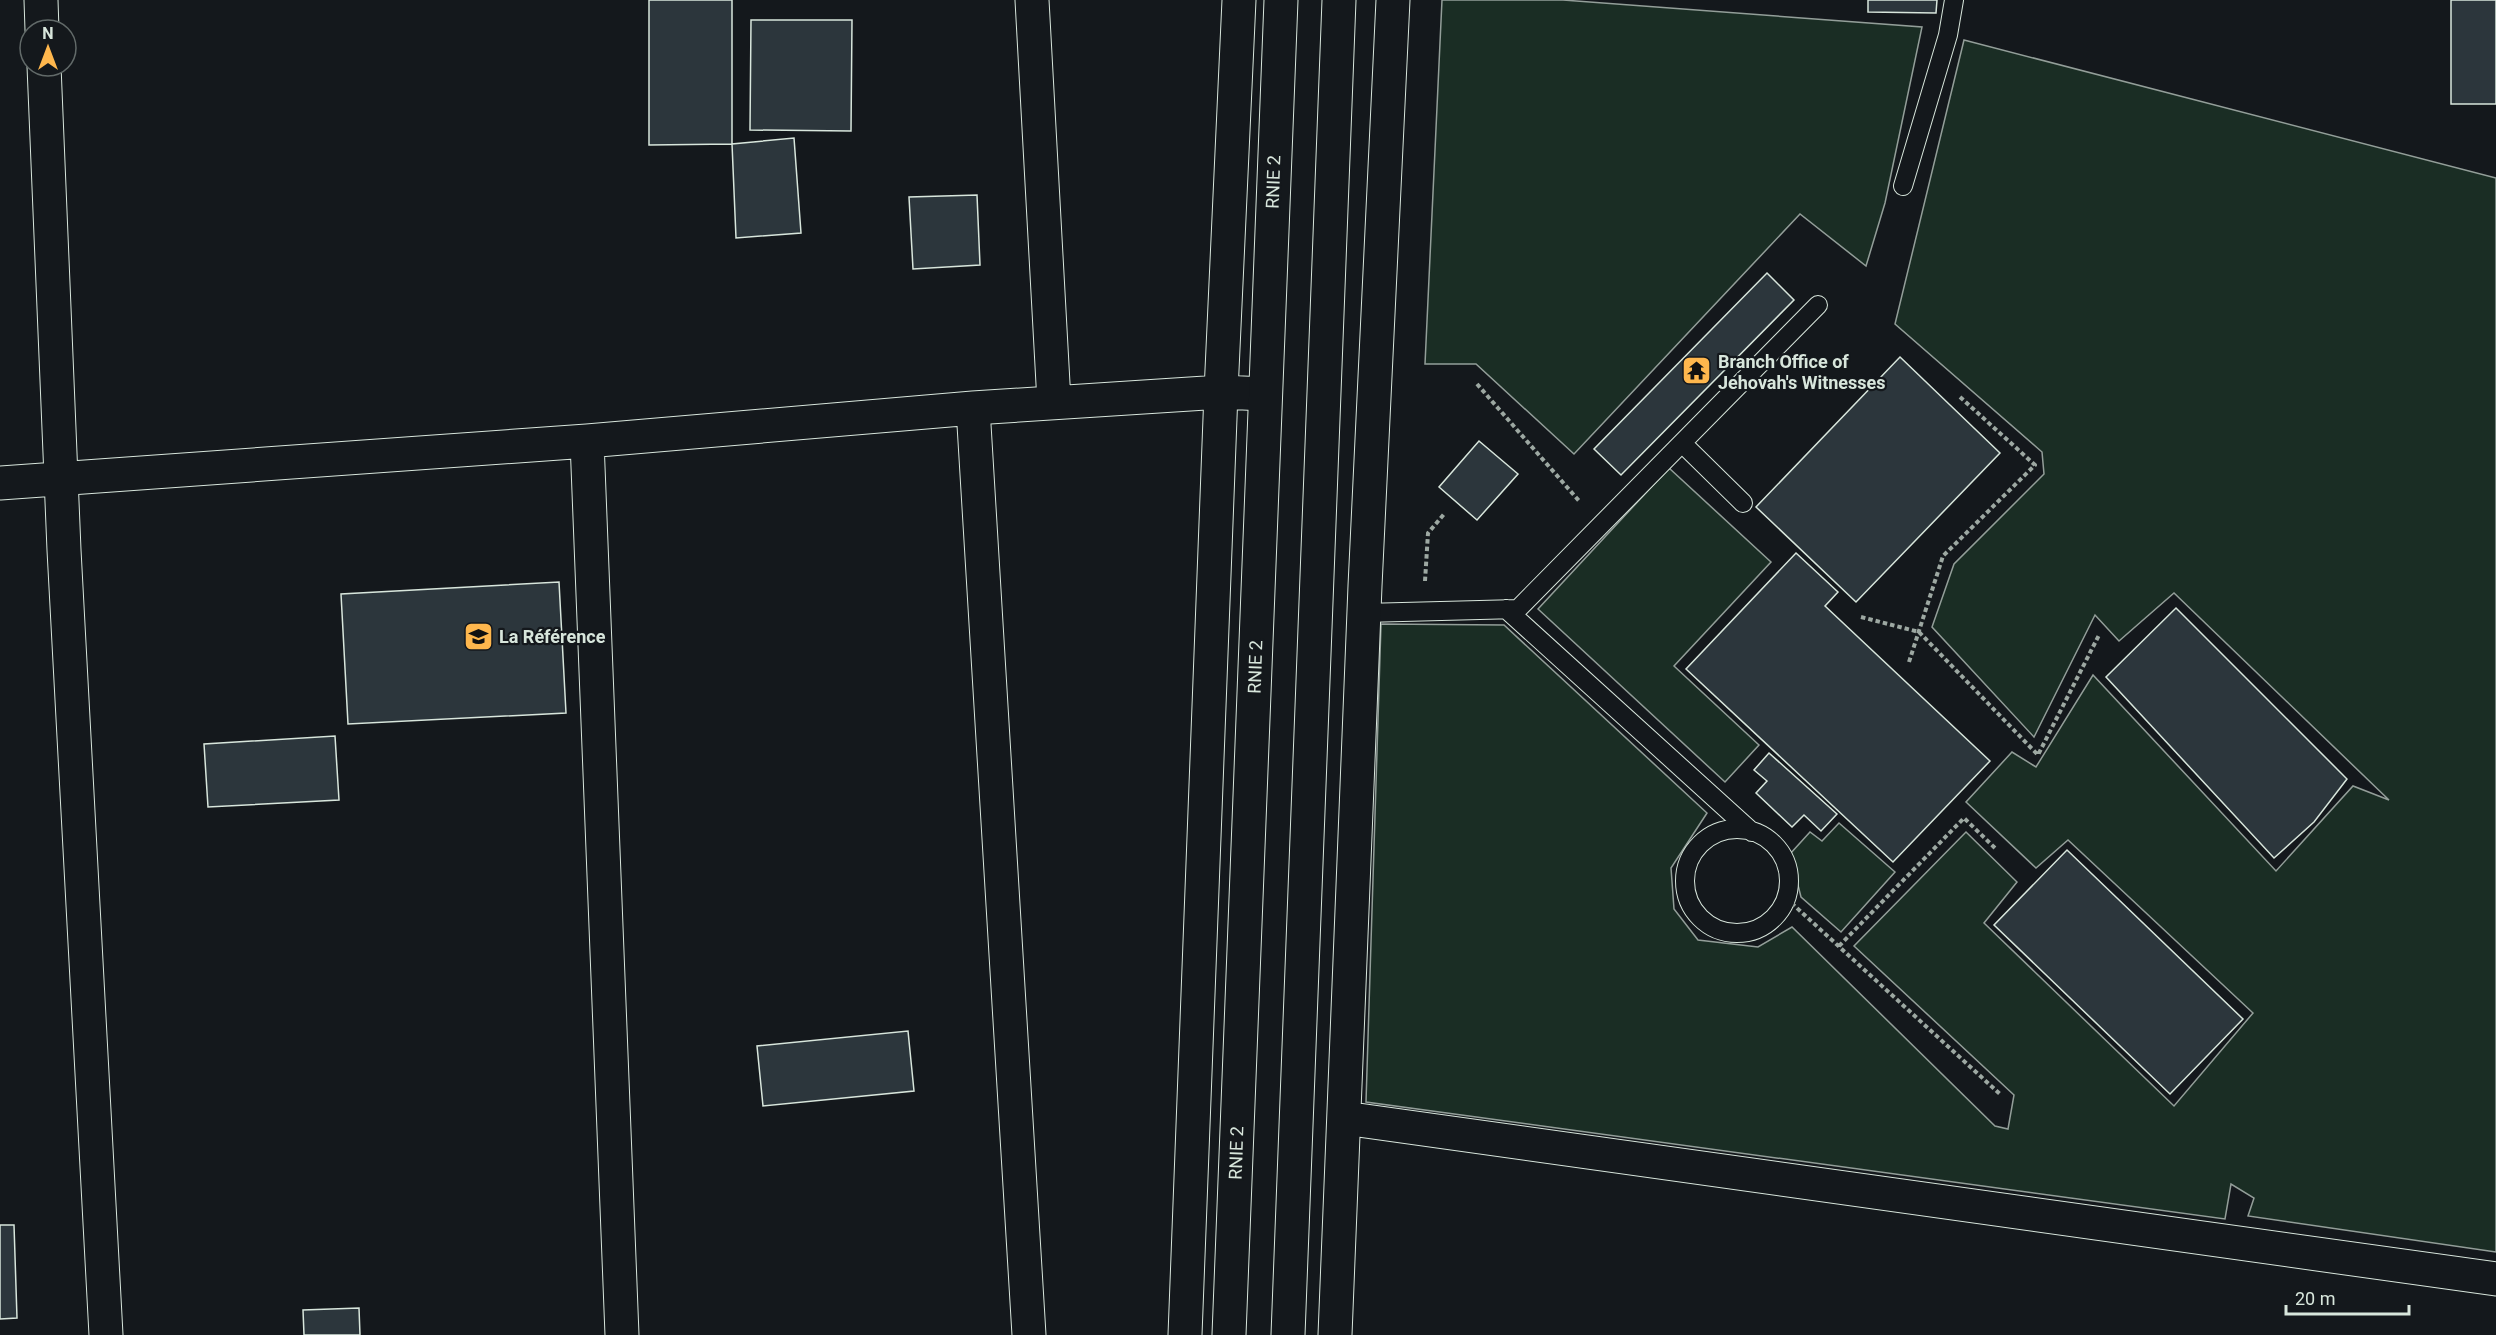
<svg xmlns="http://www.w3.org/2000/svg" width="2496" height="1335" viewBox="0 0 2496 1335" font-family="Roboto,sans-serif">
	<rect width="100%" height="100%" fill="#14181c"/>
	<path fill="#1a2d24" stroke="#939e99" stroke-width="1.5" d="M1442,0h121l359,27 -37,176 -19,63 -66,-52 -226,240 -98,-90h-51z
		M1964,40l532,138v1074l-248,-36 6,-18 -23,-14 -6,35 -859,-117 15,-478 123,1 203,188 -36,55 3,41 24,31 60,7 34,-20 203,199 13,3 6,-34 -160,-149 112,-114 51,50 -33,41 190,183 79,-93 -185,-173 -32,28 -70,-66 46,-50 24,15 57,-92 183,196 77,-85 36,14 -215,-207 -55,48 -24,-26 -61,122 -102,-110 22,-63 90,-90 -2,-22 -147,-128z
		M1669,468l102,94 -97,104 85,79 -34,37 -187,-173z
		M1839,823l56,49 -54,60 -40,-35 -11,-43 20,-22 12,9z"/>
	<path fill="#2c363c" stroke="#d8e6dc" stroke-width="1.5" d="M649,0h83v144l-83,1z
		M1868,0h69l-1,13 -68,-1z
		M2451,0h45v104h-45z
		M751,20h101l-1,111 -101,-1z
		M794,138l7,95 -65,5 -4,-94z
		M977,195l3,70 -67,4 -4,-72z
		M1767,273l27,27 -173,175 -27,-26z
		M1900,357l100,96 -144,149 -100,-95z
		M1479,441l39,33 -41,46 -38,-33z
		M1796,553l42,39 -13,14 165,155 -97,101 -207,-193z
		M559,582l7,131 -218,11 -7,-130z
		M2176,608l171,171 -33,43 -40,36 -168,-181z
		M335,736l4,64 -131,7 -4,-63z
		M1769,753l68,61 -16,17 -17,-16 -12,12 -36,-34 11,-12 -13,-11z
		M2067,850l176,169 -73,75 -176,-169z
		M908,1031l6,60 -151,15 -6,-60z
		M0,1225h14l3,93 -17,1z
		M359,1308l1,27h-56l-1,-25z"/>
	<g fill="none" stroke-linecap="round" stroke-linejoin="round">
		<defs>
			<path id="lane" d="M1903,186l45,-151 6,-35
				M1682,443l61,60
				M1506,609l246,223
				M1364,613l154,-4 300,-304
				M1685 881a52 52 0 1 1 104 0a52 52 0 1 1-104 0Z"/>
			<path id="street" d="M41,0l1,30
				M1032,0l22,402
				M44,66l20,484 42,785
				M973,408l56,927
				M587,441l35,894
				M0,483l587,-42 386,-33 248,-16 44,2
				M1344,1118l1152,161
				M1185,1335l36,-943 18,-392
				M1335,1335l30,-749 28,-586"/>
			<path id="highway" d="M1229,1335l52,-1335
				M1288,1335l51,-1335"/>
		</defs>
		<use href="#lane" stroke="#d8e6dc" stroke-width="20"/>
		<use href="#street" stroke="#d8e6dc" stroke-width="35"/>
		<use href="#highway" stroke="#d8e6dc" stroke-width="35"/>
		<path stroke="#9da8a2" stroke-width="4" stroke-dasharray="4.5 3" stroke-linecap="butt" d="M1477,384l103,118
			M1425,581l3,-48 17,-20
			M1861,617l58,15 119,123 61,-120
			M1909,662l34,-106 92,-91 -76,-69
			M1786,898l215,197
			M1839,946l125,-128 32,31"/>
		<use href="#lane" stroke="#14181c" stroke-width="18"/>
		<use href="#street" stroke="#14181c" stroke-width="33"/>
		<use href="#highway" stroke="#14181c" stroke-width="33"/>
	</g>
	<defs>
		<symbol id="temple-square" viewBox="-11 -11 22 22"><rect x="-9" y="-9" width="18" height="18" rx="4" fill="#ffb74d" stroke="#14181c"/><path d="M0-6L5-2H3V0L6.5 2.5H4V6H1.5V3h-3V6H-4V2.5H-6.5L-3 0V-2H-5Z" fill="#111"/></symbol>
		<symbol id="school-square" viewBox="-11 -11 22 22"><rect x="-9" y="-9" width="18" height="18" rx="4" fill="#ffb74d" stroke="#14181c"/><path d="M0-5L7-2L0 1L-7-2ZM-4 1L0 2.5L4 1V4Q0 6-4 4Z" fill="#111"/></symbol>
	</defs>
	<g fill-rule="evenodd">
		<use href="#temple-square" x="1680" y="354" width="33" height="33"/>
		<use href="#school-square" x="462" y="620" width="33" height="33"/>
	</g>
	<g text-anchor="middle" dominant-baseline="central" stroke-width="4.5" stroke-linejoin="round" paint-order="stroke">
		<g font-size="18" fill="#d8e6dc" stroke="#14181c">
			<text transform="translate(1273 182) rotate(-88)">RNIE 2</text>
			<text transform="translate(1255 667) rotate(-88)">RNIE 2</text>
			<text transform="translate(1236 1153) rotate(-88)">RNIE 2</text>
		</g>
		<g font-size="18" font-weight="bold" fill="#d8e6dc" stroke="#14181c" text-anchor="start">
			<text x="1718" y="361">Branch Office of<tspan x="1718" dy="21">Jehovah's Witnesses</tspan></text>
			<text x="499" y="636">La Référence</text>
		</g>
	</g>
	<g transform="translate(48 48)"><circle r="28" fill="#14181c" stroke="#626a69" stroke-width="1.5"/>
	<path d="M0-4.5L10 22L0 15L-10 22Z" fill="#ffb74d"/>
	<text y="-9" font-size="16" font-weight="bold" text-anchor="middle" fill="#d8e6dc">N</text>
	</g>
	<path d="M2286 1305v9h123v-9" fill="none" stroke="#d8e6dc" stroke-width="3"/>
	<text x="2295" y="1305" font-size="18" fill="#d8e6dc" stroke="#14181c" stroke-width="4.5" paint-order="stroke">20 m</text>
</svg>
